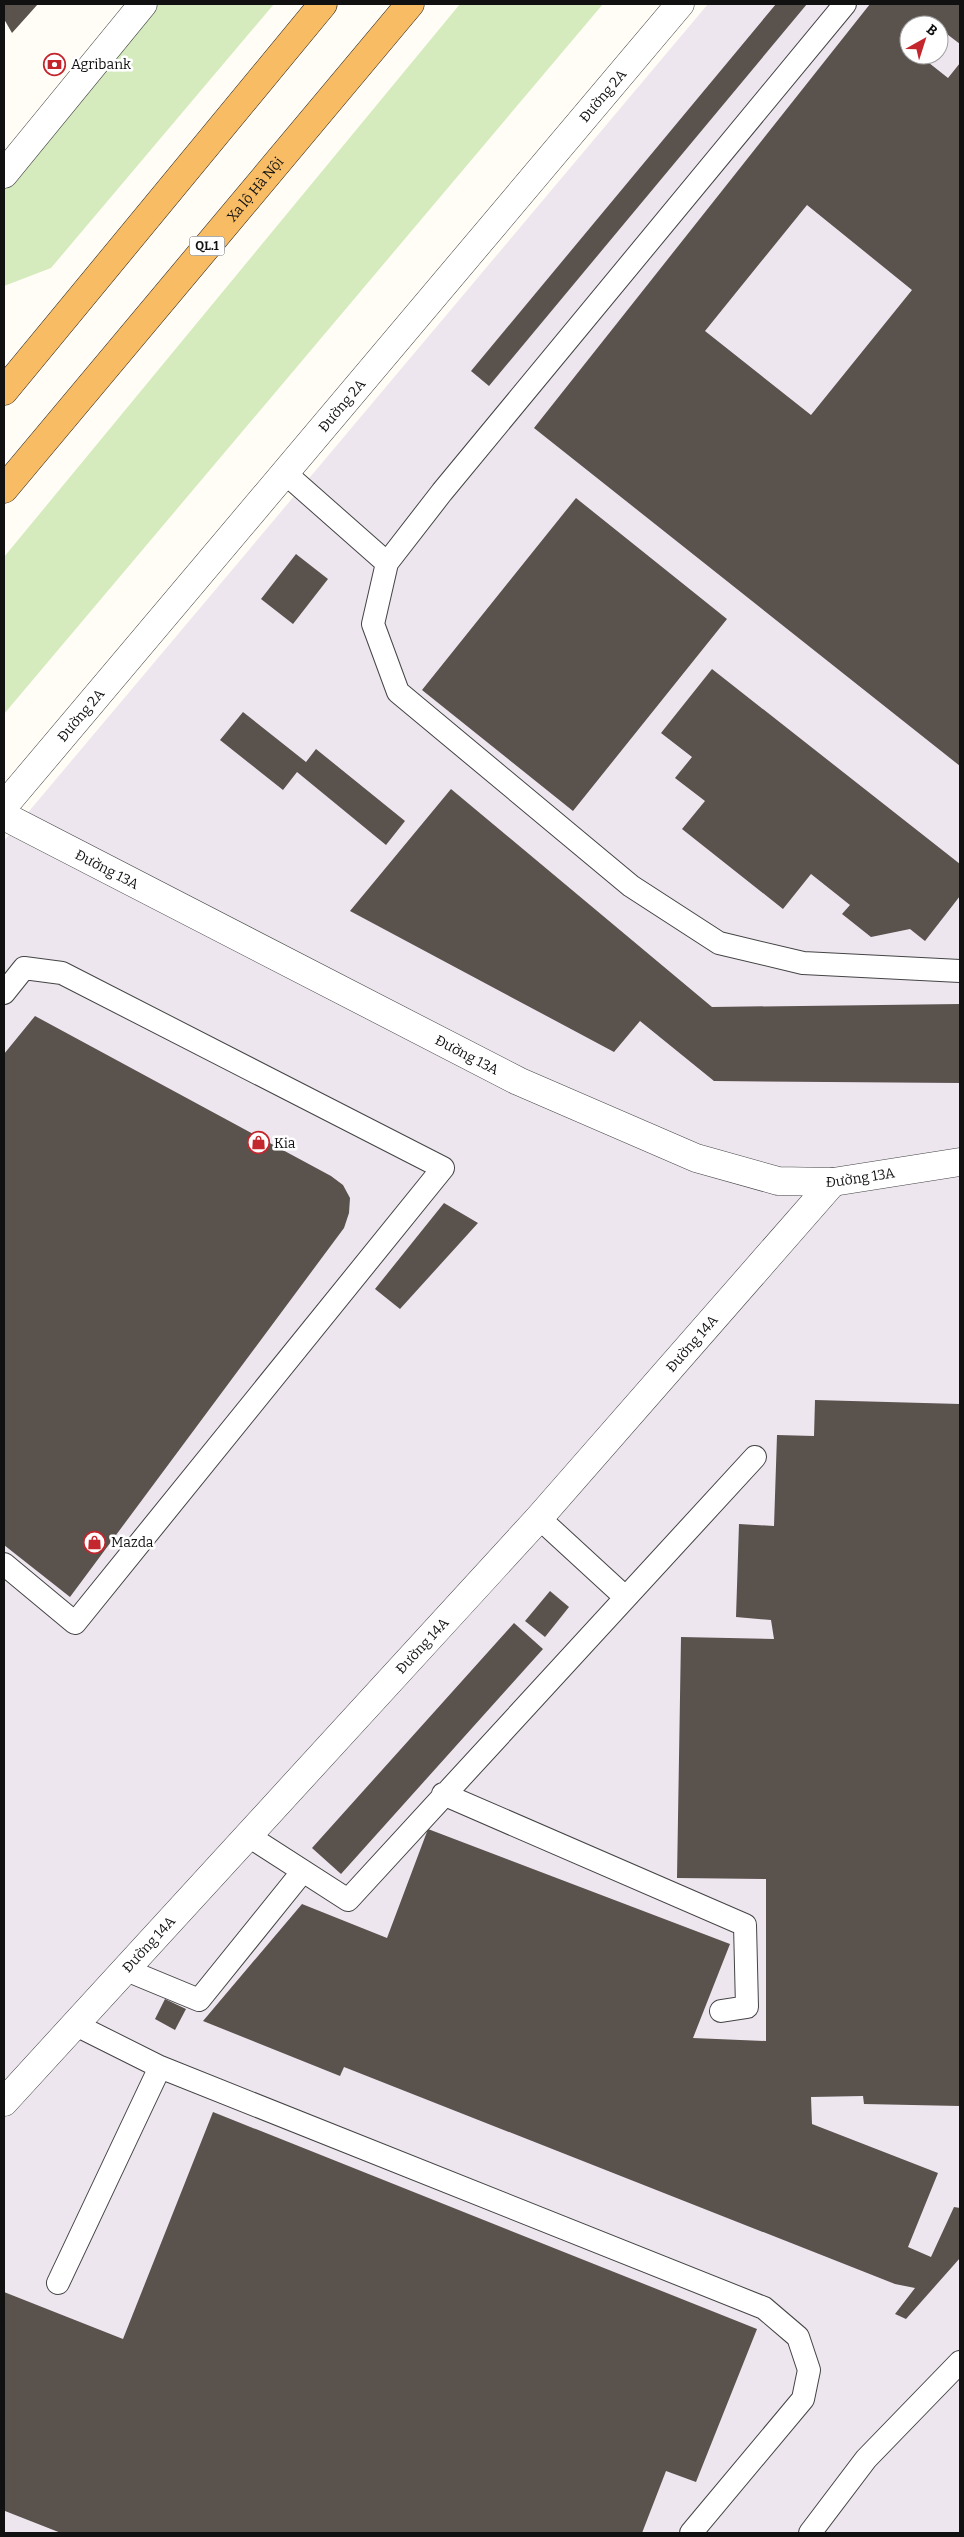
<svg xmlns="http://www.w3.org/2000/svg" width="964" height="2537" viewBox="0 0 964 2537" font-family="Bitter,serif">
	<rect width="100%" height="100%" fill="#fffdf5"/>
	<path fill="#eee6ef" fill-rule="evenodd" d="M708,4h252v2529h-956v-1692zM909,25h30v30h-30z"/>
	<path fill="#d5ebbd" d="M154,4h120l-223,264 -47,18v-103z
		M460,4h143l-599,710v-157z"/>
	<path fill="#5a524d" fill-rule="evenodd" d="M4,4h34l-26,29 -8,-14z
		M776,4h31l-318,382 -18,-15z
		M870,4h90v40l-21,-16v-3l-7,-3 -2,3h-21v30h10l29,23 12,-15v703l-426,-338zM807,205l105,85 -101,125 -106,-84z
		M576,498l151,121 -154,192 -151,-121z
		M296,554l32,25 -35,45 -32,-25z
		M712,669l248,195v32l-35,45 -15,-12 -39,8 -29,-23 8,-9 -39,-31 -28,35 -101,-80 23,-28 -30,-23 17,-21 -31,-24z
		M243,712l63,50 10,-13 89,72 -19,24 -89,-73 -14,18 -63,-50z
		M451,789l261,218 248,-3v79l-246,-2 -74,-60 -26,31 -264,-141z
		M35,1016l296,160 12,9 7,13 -1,15 -5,15 -274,369 -66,-52v-491z
		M444,1203l34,20 -78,86 -25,-20z
		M815,1400l145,4v702l-96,-2 -1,-8 -52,1 1,27 126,49 -30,74 23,10 23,-50 6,1v50l-54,61 -11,-5 20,-26 -20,-4 -551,-217 -4,9 -137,-55 99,-117 85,34 41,-109 302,115 -37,94 73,3v-162l-89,-1 4,-241 93,2 -3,-19 -35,-3 3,-93 35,2 3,-91 37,1z
		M550,1591l19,16 -24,30 -20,-16z
		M514,1623l29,26 -202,225 -29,-26z
		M165,1999l21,10 -11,21 -20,-11z
		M213,2112l544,217 -61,153 -30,-11 -24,62h-581l-56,-22 -1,3v-222l119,47z"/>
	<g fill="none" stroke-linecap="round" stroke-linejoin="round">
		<defs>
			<path id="service" d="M285,473l102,90 -14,61 25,68 233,194 88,57 84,20 157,8
				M387,563l55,-71 403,-488
				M4,993l20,-25 38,5 381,195 -368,455 -71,-59
				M539,1518l86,79
				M443,1794l302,131 2,82 -26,4
				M247,1835l101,65 407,-443
				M124,1969l75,31 104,-129
				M160,2067l604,241 34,29 11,33 -6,29 -112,134
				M58,2283l102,-216 -86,-43
				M810,2533l56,-74 94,-97"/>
			<g id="minor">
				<path d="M4,174l139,-170"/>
				<path id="s1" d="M4,816l514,265 178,77 82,23 55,1 127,-20"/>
				<path id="s2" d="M4,2102l535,-584 294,-336"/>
			</g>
			<g id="tertiary">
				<path id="s3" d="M4,806l676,-802"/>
			</g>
			<g id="trunk">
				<path d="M4,391l319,-387"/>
				<path id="s4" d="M4,489l406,-485"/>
			</g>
		</defs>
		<use href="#service" stroke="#444" stroke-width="24"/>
		<use href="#minor" stroke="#444" stroke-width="29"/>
		<use href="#tertiary" stroke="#444" stroke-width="29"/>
		<use href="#trunk" stroke="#222" stroke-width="29"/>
		<use href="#service" stroke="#fff" stroke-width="22"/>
		<use href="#minor" stroke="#fff" stroke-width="28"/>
		<use href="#tertiary" stroke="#fff" stroke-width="28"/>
		<use href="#trunk" stroke="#f7bc64" stroke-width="28"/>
	</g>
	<defs>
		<symbol id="bank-ring" viewBox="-11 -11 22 22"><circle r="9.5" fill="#fff" stroke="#c4262e" stroke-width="1.5"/><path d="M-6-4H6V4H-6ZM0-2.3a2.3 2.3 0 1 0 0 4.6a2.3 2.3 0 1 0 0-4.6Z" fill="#c4262e"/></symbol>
		<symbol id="shop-ring" viewBox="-11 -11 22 22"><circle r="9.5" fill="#fff" stroke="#c4262e" stroke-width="1.5"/><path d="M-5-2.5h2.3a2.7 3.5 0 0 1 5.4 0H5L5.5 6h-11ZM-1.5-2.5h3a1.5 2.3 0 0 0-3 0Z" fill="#c4262e"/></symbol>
	</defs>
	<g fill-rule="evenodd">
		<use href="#bank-ring" x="42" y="52" width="25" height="25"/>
		<use href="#shop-ring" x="246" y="1130" width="25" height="25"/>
		<use href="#shop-ring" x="82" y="1530" width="25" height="25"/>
	</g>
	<g text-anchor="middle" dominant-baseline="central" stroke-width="5" stroke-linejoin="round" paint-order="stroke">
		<rect fill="#fff" stroke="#585858" stroke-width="1" x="189.5" y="236.5" width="35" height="19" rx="4"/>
		<g font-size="12" font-weight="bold" fill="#111">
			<text x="207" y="246">QL.1</text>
		</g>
		<g font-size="14" fill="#111" stroke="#fff" text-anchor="start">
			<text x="71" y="64">Agribank</text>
			<text x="274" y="1143">Kia</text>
			<text x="111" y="1542">Mazda</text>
		</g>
		<g font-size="14" fill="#111" stroke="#fff">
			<text stroke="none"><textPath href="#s3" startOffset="929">Đường 2A</textPath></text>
			<text stroke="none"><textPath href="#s4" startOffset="391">Xa lộ Hà Nội</textPath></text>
			<text stroke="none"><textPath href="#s3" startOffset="524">Đường 2A</textPath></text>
			<text stroke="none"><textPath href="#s3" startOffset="119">Đường 2A</textPath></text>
			<text stroke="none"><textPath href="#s1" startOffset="116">Đường 13A</textPath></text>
			<text stroke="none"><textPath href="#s1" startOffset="521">Đường 13A</textPath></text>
			<text stroke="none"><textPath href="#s1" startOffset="940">Đường 13A</textPath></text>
			<text stroke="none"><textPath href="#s2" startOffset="1024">Đường 14A</textPath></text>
			<text stroke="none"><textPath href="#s2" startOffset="619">Đường 14A</textPath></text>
			<text stroke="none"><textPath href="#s2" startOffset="214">Đường 14A</textPath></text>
		</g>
	</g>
	<rect width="964" height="2537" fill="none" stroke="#111111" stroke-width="10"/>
	<g transform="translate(924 40) rotate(39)"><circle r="24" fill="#ffffff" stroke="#a0a0a0"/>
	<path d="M0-4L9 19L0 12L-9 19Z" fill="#c4262e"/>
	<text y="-8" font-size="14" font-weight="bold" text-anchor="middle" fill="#111111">B</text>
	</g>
</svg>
